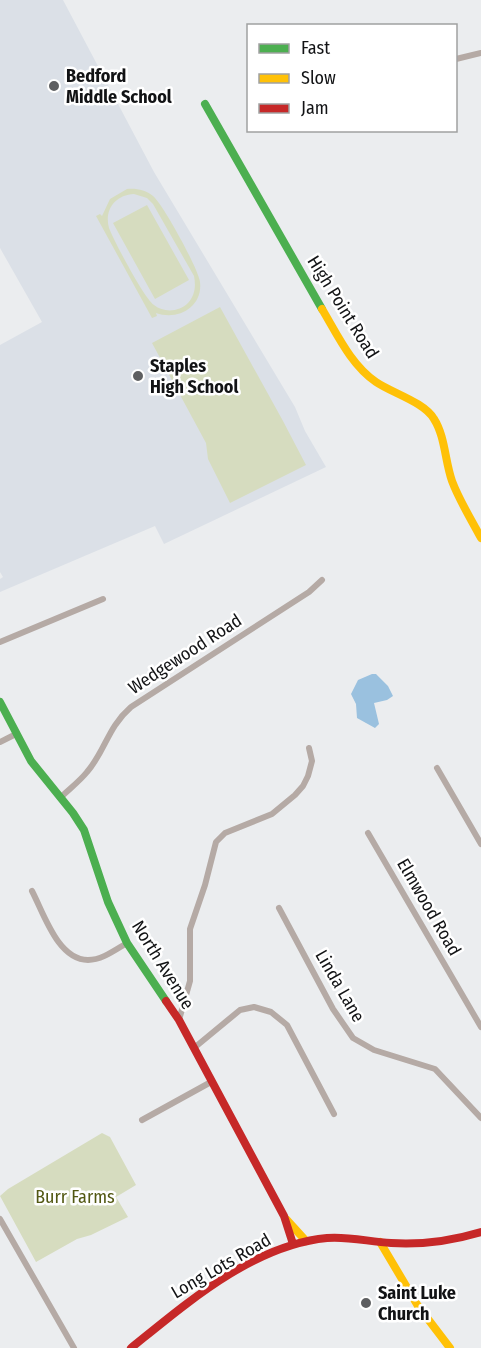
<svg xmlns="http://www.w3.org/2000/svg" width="481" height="1348" viewBox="0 0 481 1348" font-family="'Fira Sans Condensed',sans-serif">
	<rect width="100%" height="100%" fill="#ebedef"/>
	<path fill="#dbe0e7" d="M0,0h63l91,172 141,235 10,24 21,36 -162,77 -9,-18 -155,66v-13l3,-2 -3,-5v-227l42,-23 -42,-74z"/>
	<path fill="#d6dcbf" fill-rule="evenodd" d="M127,189c9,-1 19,1 26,7 10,8 46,74 47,86 3,25 -22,39 -44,31l1,3 -5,2 -56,-102 4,-2 2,2 8,-17zM134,194l13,4 6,6 41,72c2,10 1,19 -6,27 -9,9 -24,10 -34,2 -10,-7 -40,-64 -45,-77 -5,-18 6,-33 25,-34z
		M147,205l42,75 -34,19 -42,-76z
		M220,307l63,114 23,44 -76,38 -22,-44 -2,-16 -54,-100z
		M102,1133l8,4 26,48 -20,12 12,20 -37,18 -14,4 -41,23 -36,-66 8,-7z"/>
	<path fill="#9ac1df" d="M372,674h4l12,12 5,10 -6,4 -13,3 5,21 -4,4 -18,-10 -1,-14 -5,-10 7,-14z"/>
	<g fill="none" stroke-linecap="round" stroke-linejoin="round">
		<path stroke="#b5aaa5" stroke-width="6" d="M456,59l25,-6
			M0,642l103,-43
			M0,742l16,-8
			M437,768l44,76
			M60,798c9,-9 19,-16 27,-26 19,-22 20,-44 44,-65l178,-115 13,-12
			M368,833l113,194
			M32,891c12,23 26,69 56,69 14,0 27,-10 39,-17
			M279,908l54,101 20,29 21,12 61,19 46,49
			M179,1020l11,-39v-52l15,-44 11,-43 9,-9 47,-19 23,-19 8,-9 5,-10 4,-15 -3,-13
			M194,1048l46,-38 14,-3 17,5 16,13 47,89
			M142,1120l69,-38
			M0,1219l74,129"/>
		<path stroke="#4caf50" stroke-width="8" d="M205,104l117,205
			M0,702l31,59 42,52 11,17 24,72 19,41 39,58"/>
		<path stroke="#ffc107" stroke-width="8" d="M322,309c15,25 29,56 54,73 16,11 48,20 58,37 11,17 11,42 18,62 7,19 19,38 29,57
			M286,1219l20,22
			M380,1242l38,64 32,42"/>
		<path stroke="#c62828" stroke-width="8" d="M166,1001l13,19 105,196 9,28
			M131,1348c56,-45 122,-103 196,-110 21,-2 43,4 64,5 31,2 60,-2 90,-11"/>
	</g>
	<g fill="#5e5f61" stroke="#fff" stroke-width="2">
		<circle cx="54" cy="86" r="6"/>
		<circle cx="138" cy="376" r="6"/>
		<circle cx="366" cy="1303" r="6"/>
	</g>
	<g text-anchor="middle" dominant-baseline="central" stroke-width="5" stroke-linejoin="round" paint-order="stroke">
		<g font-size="18" font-weight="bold" fill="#121315" stroke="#fff" text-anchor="start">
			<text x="66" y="76">Bedford<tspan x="66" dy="21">Middle School</tspan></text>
			<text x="150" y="366">Staples<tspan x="150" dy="21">High School</tspan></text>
			<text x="378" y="1293">Saint Luke<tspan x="378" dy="21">Church</tspan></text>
		</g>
		<g font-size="18" fill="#121315" stroke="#fff">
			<text transform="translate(343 307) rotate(58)">High Point Road</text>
			<text transform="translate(185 654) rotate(-33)">Wedgewood Road</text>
			<text transform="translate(429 907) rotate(60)">Elmwood Road</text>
			<text transform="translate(163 965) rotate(58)">North Avenue</text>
			<text transform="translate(340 986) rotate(60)">Linda Lane</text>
			<text transform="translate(221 1266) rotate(-30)">Long Lots Road</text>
		</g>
		<g font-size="18" fill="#525812" stroke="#fff">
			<text x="75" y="1197">Burr Farms</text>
		</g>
	</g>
	<rect x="247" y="24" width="210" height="108" fill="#ffffff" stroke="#a0a1a1" stroke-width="1.5"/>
	<rect x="259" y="44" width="30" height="9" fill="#4caf50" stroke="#a0a1a1" stroke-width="1.5"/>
	<text x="301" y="54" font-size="18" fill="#121315">Fast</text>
	<rect x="259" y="74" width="30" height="9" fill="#ffc107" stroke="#a0a1a1" stroke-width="1.5"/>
	<text x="301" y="84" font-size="18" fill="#121315">Slow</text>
	<rect x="259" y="104" width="30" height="9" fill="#c62828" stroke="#a0a1a1" stroke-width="1.5"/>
	<text x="301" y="114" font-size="18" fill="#121315">Jam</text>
</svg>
